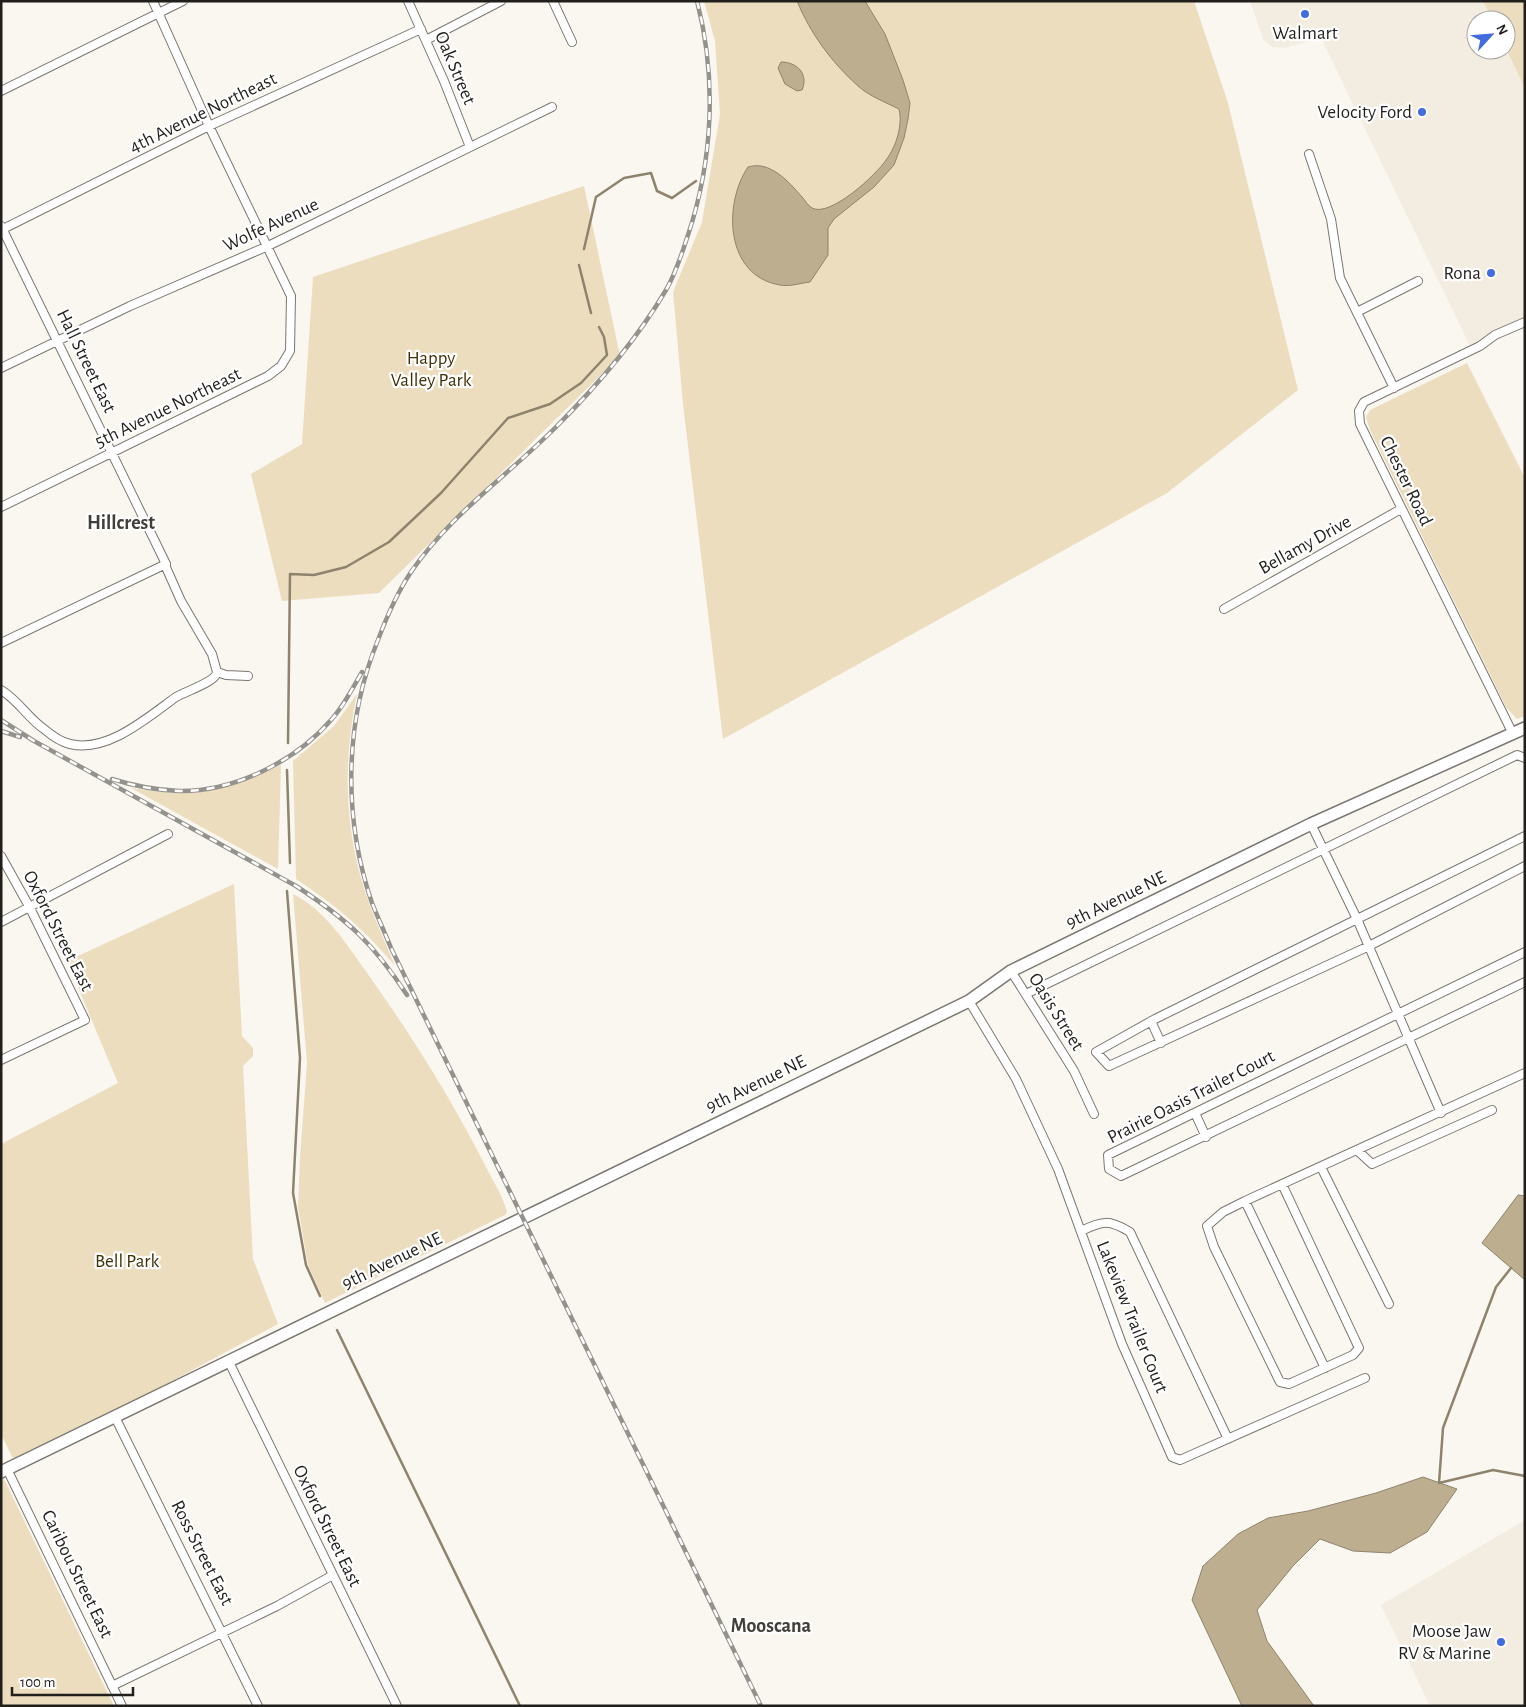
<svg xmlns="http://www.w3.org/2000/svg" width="1526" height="1707" viewBox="0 0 1526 1707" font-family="'Alegreya Sans',sans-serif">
	<rect width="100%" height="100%" fill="#faf7f1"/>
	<path fill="#f3ece0" d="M1250,1h233l9,19h-16v30l30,-1 19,39v236l-53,26 -151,-312 -36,10 -13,-1 -9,-8z
		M1525,1520v186h-95l-49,-101z"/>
	<path fill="#ecddbf" d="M704,1h490l34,102 70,287 -131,103 -444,246 -40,-335 -10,-112 29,-70 18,-108 -5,-73z
		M1483,1h42v87l-19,-39v-29h-14z
		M584,186l36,170 -241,237 -97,8 -31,-127 51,-30 11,-167z
		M1467,363l58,115v238l-8,3 -11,-12 -136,-277 -4,-13 4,-7 6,-3z
		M357,694c-14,65 -13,133 8,197 8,25 20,50 30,75 -32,-38 -57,-59 -99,-87l-3,-118 41,-35z
		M281,765l-3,104 -147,-81c67,10 89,5 150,-23z
		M234,884l8,152 11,12v8l-10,10 10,193 25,65 -262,141 -15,-31v-290l117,-61 -51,-122z
		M293,894c31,15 52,48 72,76 45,63 86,128 121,197 7,14 17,29 21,45l-2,3 -180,88 -17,-38 -10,-58 2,-50 7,-94z
		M4,1479l110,227h-113v-226z"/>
	<path fill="#bdae8f" stroke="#8e836c" d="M797,1h68l20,33 18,46 7,23 -2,16 -4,19 -10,27 -20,22 -40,32 -6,9v27l-18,27c-9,1 -21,5 -30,3 -55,-9 -57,-81 -32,-118 22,-7 41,15 54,30 3,3 6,9 10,11 18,10 65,-34 74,-48 10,-13 17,-35 13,-51 -14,-7 -30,-13 -41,-23 -26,-23 -48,-53 -61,-85z
		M781,62c16,0 28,12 21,28l-5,1 -12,-7 -7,-16z
		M1518,1195l7,1v84l-43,-37z
		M1423,1477l34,12 -30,43 -37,21 -37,-2 -33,-12 -27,27 -36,44 10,31 47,65h-72l-50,-106 11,-34 35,-32 30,-16 40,-7 68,-18z"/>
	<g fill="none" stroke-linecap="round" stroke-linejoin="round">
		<path stroke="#8e836c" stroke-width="2.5" d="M584,249l12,-52 28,-19 27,-5 6,18 15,7 24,-17
			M579,265l12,48
			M288,743l2,-169 24,1 32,-8 43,-25 52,-49 67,-75 42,-14 31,-21 26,-28 -3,-18 -5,-10
			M287,770l3,93
			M287,891l13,167 -7,135 13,72 14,31
			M1511,1268l-15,19 -53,141 -4,55 54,-13 32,6
			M337,1330l183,376"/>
		<defs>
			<path id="street" d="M408,1l36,80 26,66
				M553,1l19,41
				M426,40l75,-39
				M1,91l182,-90
				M1309,154l22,65 9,59 54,110
				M1,226l165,338 -165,79
				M1,230l208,-104 212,-97
				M1357,312l61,-31
				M1,368l129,-62 138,-60 284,-139
				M1,507l267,-131 13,-10 9,-15 1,-55 -82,-170 -56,-125
				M1224,609l177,-100
				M217,672l9,3 22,1
				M1,690c17,10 27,28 43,39 7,6 17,13 26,15 38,9 78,-27 106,-47 10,-6 40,-15 41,-25l-5,-18 -31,-53 -16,-36
				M1513,734l-153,-310 -1,-13 5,-9 116,-56 15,-11 30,-13
				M1311,824l46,95 84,194
				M1525,836l-370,183 -59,33 13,14 258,-119 158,-81
				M1,856l29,52 55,112 -84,40
				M1,922l167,-88
				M1525,952l-417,203 1,14 12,7 404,-194
				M1011,971l63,100 20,43
				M1026,994l491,-239 8,3
				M969,1001l47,78 42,90 64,175 50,113 8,3 185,-82
				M1151,1021l10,22
				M1195,1113l11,24
				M1358,1151l14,13 120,-54
				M1321,1167l68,137
				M1282,1184l77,164 -6,7 -64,29 -9,-2 -66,-135 -7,-21 16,-14 22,-11 280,-128
				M1245,1201l80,167
				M1081,1231c22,-10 27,-12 49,1l98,207
				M228,1360l169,346
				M115,1417l143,289
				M7,1469l115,237
				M112,1686l165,-80 56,-31"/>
			<path id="secondary" d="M1,1472l968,-471 42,-30 300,-147 214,-96"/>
		</defs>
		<use href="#street" stroke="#7a7772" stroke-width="10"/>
		<use href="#secondary" stroke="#7a7772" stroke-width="14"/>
		<use href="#street" stroke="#fff" stroke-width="8"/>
		<use href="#secondary" stroke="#fff" stroke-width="11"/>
		<defs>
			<path id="rail" d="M697,1c20,77 16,159 -9,234 -6,18 -12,38 -22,55 -30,51 -69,96 -111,138 -48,48 -105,87 -144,144 -14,21 -24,44 -33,68 -34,83 -35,178 -6,263 6,15 13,30 19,45l370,758
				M1,720l33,21 262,145c52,34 77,57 111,109
				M1,731l19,6
				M112,779c22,7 44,11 67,12 55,1 117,-30 152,-71 13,-14 21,-31 31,-48"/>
		</defs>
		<use href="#rail" stroke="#94928d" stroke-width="4.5"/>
		<use href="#rail" stroke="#fff" stroke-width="2.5" stroke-dasharray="8" stroke-linecap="butt"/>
	</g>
	<g fill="#426ddf" stroke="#fff" stroke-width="2">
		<circle cx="1305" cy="14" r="5"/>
		<circle cx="1422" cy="112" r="5"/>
		<circle cx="1491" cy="273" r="5"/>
		<circle cx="1501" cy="1642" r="5"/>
	</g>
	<g text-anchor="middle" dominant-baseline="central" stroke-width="4.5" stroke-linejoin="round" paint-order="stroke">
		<g font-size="19" fill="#201f1c" stroke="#fff" text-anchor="end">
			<text x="1305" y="33" text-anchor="middle">Walmart</text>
			<text x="1412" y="112">Velocity Ford</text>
			<text x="1481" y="273">Rona</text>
			<text x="1491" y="1631">Moose Jaw<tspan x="1491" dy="22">RV &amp; Marine</tspan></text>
		</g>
		<g font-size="19" fill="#201f1c" stroke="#fff">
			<text transform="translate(455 68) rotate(67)">Oak Street</text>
			<text transform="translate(203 113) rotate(-26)">4th Avenue Northeast</text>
			<text transform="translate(271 225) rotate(-25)">Wolfe Avenue</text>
			<text transform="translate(86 361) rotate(64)">Hall Street East</text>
			<text transform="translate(168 408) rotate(-26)">5th Avenue Northeast</text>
			<text transform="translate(1406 481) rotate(64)">Chester Road</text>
			<text transform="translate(1305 545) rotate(-29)">Bellamy Drive</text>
			<text transform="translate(1116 900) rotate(-26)">9th Avenue NE</text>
			<text transform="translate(58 931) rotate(63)">Oxford Street East</text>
			<text transform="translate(1056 1012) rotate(58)">Oasis Street</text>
			<text transform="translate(756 1084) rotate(-26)">9th Avenue NE</text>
			<text transform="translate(1191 1097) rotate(-27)">Prairie Oasis Trailer Court</text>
			<text transform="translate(392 1261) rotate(-26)">9th Avenue NE</text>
			<text transform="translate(1132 1317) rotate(68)">Lakeview Trailer Court</text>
			<text transform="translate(327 1526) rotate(64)">Oxford Street East</text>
			<text transform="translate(202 1553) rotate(63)">Ross Street East</text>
			<text transform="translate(77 1574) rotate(64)">Caribou Street East</text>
		</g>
		<g font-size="19" fill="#403005" stroke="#fff">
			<text x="431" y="358">Happy<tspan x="431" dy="22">Valley Park</tspan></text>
			<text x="127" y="1261">Bell Park</text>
		</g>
		<g font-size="20" font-weight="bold" fill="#413f3a" stroke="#fff">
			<text x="121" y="523">Hillcrest</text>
			<text x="771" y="1626">Mooscana</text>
		</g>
	</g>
	<rect width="1526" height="1707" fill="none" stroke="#201f1c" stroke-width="5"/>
	<g transform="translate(1491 35) rotate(64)"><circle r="24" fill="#ffffff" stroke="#a6a5a4"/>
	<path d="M0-4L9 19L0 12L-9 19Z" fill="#426ddf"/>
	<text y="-8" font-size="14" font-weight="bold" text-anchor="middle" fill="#201f1c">N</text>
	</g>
	<path d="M12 1687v8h121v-8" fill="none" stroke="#201f1c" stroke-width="2.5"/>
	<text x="20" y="1687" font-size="15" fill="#201f1c" stroke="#ffffff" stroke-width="4" paint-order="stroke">100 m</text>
</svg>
